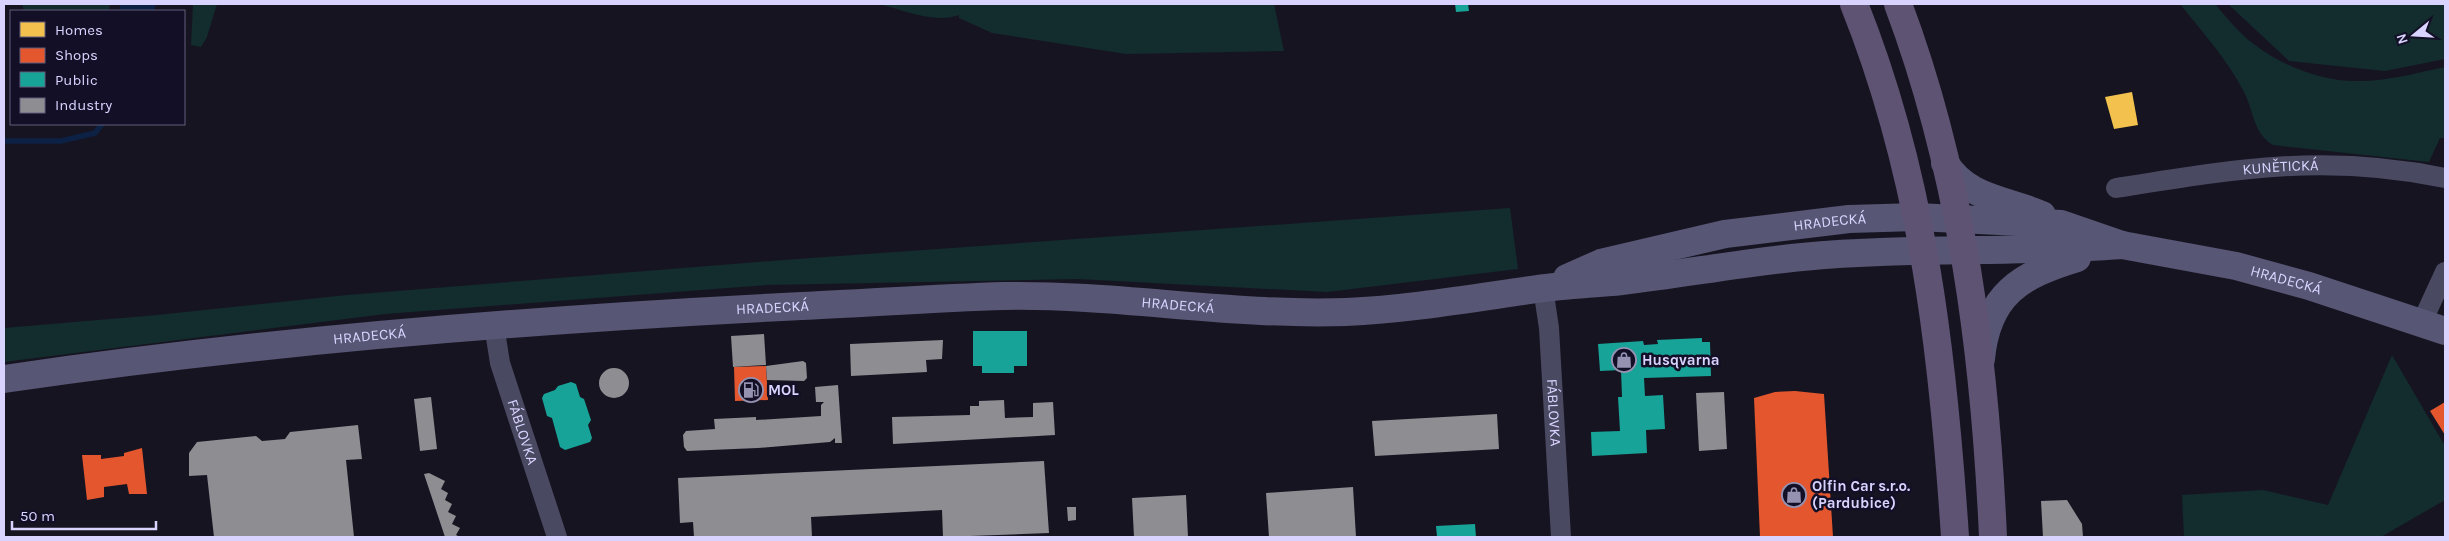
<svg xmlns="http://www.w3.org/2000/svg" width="2449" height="541" viewBox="0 0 2449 541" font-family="Karla,sans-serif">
	<rect width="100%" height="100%" fill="#161421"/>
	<path fill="#132c2d" d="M22,4h88l-1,7h-85z
		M193,4h24l-10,33 -6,10 -10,-2z
		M879,4h395l10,47 -158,3 -134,-21 -33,-15v-3c-24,9 -56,-5 -80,-11z
		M2180,4h35c12,14 25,30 40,41 26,20 66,36 99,36 31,1 62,-8 91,-14v71h-5l-11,24 -156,-17c-20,-12 -19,-33 -29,-53 -16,-32 -42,-60 -64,-88z
		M2228,4h217v55l-60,12 -96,-10z
		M1510,208l8,61 -191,23 -250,-13 -311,6 -381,29 -381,48v-34l153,-13 190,-20 436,-35z
		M2392,355l53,91v54l-64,37h-197l-2,-42 81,-5 65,15z"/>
	<path fill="#0d2144" d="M120,4h36l-2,7h-34z"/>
	<path fill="#f2c14e" d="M2132,92l6,33 -24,4 -9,-32z"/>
	<path fill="#e4572e" d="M766,366l2,34 -33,1 -1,-34z
		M1795,391l29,3 9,143h-73l-6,-139 21,-6z
		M2445,402v33l-15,-24z
		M142,448l5,46h-18l-2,-10 -23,3v10l-17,3 -5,-45h19v4l23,-3v-3z"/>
	<path fill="#17a398" d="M1455,4h13l1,7 -13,1z
		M973,331h54v35h-13v7h-32v-7h-9z
		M1702,338v4h8l1,34 -67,2 1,18 18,-1 2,34 -19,1 1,23 -55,3 -1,-24 29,-1 -2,-34h4l-1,-27 -21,1 -2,-27 45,-3 1,4 14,-1 -1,-4z
		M571,382l5,2 4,13 4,2 7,21 -3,5 4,13 -2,4 -25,8 -5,-3 -8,-29 -5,-2 -5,-18 2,-4 11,-4 3,-4z
		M1475,524l1,13h-39l-1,-11z"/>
	<path fill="#8d8d92" d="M764,334l2,31 -33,2 -2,-31z
		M943,340l-1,19 -16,1 1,12 -76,4 -1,-32z
		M803,361l3,2 1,15 -3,3 -37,-1 -1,-14z
		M599 383a15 15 0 1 1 30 0a15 15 0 1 1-30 0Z
		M838,385l4,58h-7v-5l-5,4 -72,6 -71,3 -3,-4 -1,-12 3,-4 29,-2 -1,-10 42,-2v3l65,-4v-11l3,-3h-8l-1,-15z
		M1724,392l3,57 -28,2 -3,-58z
		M431,397l6,52 -17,2 -6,-52z
		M1004,400l1,18 28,-1v-14l20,-1 2,33 -162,9 -1,-27 78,-2v-9h9v-5z
		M1497,414l2,35 -124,7 -3,-35z
		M358,425l4,34 -16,1 8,77h-140l-7,-62 -18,1v-23l8,-11 59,-6 6,5 23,-2 5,-7z
		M1044,461l5,72 -106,4 -1,-27 -131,7 1,20h-118l-1,-15 -13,1 -2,-45z
		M429,473l16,8 -4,8 7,4 -3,7 7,4 -4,8 8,4 -4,8 8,4 -4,7 4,2h-15l-21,-63z
		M1353,487l3,50h-87l-3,-44z
		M1186,495l2,42h-54l-2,-39z
		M2067,500l15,24 1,13h-40l-2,-36z
		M1067,507h9v13l-8,1z"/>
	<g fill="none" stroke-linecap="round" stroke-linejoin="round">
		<path stroke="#0d2144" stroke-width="5.5" d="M4,141h57l34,-8 7,-9"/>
		<g stroke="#4a4962" stroke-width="20">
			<path id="s1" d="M2116,188c118,-19 210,-35 329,-10"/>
			<path id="s2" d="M1543,288l6,40 12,209"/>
			<path d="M2422,322l23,-50"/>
			<path id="s3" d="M494,325l6,38 57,174"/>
		</g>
		<g stroke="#575674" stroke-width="28">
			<path d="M1945,163c22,36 61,36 97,52"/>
			<path id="s4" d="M1567,278l34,-15 124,-29 124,-15 68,-2 144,7 61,21 114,21 73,20 136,45"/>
			<path d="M1981,359c6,-65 40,-84 96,-101"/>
			<path id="s5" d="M4,379c264,-39 531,-60 798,-73 67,-3 135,-8 202,-10 114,-2 228,20 342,16 64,-3 127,-14 191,-23 28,-4 56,-5 85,-8 60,-7 119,-18 180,-24 106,-10 213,-4 320,-12"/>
		</g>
		<path stroke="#5e5373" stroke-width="28" d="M1854,4c69,172 89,349 101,533
			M1898,4c64,170 87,353 95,533"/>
	</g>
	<defs>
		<symbol id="shop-ring" viewBox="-11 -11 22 22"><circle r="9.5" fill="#130f26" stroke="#9591b1" stroke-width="1.5"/><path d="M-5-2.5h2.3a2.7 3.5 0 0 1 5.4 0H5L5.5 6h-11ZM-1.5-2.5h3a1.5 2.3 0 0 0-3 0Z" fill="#9591b1"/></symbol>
		<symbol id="fuel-ring" viewBox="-11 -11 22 22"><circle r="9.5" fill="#130f26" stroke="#9591b1" stroke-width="1.5"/><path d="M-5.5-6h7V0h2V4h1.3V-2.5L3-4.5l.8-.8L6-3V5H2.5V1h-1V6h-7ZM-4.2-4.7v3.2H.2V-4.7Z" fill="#9591b1"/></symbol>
	</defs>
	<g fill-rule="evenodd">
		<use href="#shop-ring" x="1610" y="346" width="28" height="28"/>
		<use href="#fuel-ring" x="737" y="376" width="28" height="28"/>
		<use href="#shop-ring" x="1780" y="481" width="28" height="28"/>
	</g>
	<g text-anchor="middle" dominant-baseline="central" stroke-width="5" stroke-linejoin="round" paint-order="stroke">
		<g font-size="15" fill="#d9d4ff" stroke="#130f26">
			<text stroke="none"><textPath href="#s1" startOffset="166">KUNĚTICKÁ</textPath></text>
			<text stroke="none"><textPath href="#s4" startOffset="270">HRADECKÁ</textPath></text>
			<text stroke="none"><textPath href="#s4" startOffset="734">HRADECKÁ</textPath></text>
			<text stroke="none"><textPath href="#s5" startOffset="1178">HRADECKÁ</textPath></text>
			<text stroke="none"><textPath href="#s5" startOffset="772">HRADECKÁ</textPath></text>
			<text stroke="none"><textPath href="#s5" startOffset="368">HRADECKÁ</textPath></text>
			<text stroke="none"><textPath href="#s2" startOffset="125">FÁBLOVKA</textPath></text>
			<text stroke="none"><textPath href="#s3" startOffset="111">FÁBLOVKA</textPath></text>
		</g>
		<g font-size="15" font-weight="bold" fill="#d9d4ff" stroke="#130f26" text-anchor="start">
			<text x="1642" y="360">Husqvarna</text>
			<text x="768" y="390">MOL</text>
			<text x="1812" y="486">Olfin Car s.r.o.<tspan x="1812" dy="17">(Pardubice)</tspan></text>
		</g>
	</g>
	<rect width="2449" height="541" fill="none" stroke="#d9d4ff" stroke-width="10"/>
	<rect x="10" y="10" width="175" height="115" fill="#130f26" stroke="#625e7d"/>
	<rect x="20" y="22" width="25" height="15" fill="#f2c14e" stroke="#625e7d"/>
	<text x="55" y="35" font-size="15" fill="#d9d4ff">Homes</text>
	<rect x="20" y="48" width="25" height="15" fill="#e4572e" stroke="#625e7d"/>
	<text x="55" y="60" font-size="15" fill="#d9d4ff">Shops</text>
	<rect x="20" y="72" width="25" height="15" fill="#17a398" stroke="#625e7d"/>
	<text x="55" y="85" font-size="15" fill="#d9d4ff">Public</text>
	<rect x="20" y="98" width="25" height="15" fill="#8d8d92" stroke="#625e7d"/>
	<text x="55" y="110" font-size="15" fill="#d9d4ff">Industry</text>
	<g transform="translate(2414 35) rotate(252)" stroke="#130f26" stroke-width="4" paint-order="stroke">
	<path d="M0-4L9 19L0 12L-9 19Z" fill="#d9d4ff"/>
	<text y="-8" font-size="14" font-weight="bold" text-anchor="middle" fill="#d9d4ff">N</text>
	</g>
	<path d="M12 521v8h144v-8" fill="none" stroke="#d9d4ff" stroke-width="2.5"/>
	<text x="20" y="521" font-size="15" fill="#d9d4ff" stroke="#130f26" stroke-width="4" paint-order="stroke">50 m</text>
</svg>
